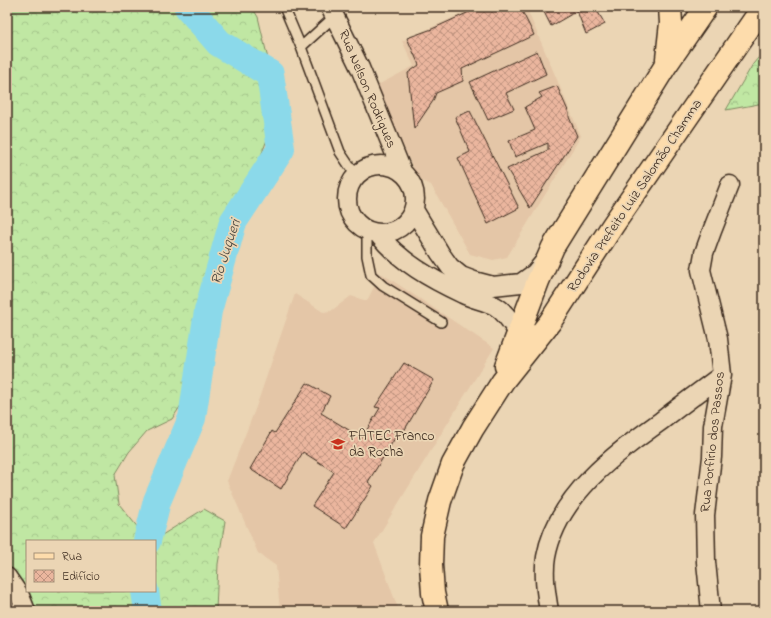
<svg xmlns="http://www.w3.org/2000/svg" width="771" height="618" viewBox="0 0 771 618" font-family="'Indie Flower',sans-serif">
	<defs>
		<pattern id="forest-crowns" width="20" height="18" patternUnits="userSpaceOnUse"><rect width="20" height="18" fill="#c0e7a3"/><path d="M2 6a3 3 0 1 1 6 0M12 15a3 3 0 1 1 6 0" fill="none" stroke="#a6c68c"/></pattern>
		<pattern id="building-cross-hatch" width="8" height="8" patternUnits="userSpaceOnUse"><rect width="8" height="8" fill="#ebb69e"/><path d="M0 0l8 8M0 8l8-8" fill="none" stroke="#c09480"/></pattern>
	</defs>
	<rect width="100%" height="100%" fill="#ebd5b4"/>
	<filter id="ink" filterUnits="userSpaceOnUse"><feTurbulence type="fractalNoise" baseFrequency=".025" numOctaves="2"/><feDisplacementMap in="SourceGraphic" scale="8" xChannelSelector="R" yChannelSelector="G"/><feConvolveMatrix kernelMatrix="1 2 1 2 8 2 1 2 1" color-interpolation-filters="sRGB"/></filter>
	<g filter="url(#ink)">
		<path fill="#e4c6a7" d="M476,7h50l55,129 -74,121 -14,3 -23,-6 -39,-69 -13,-6 -42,-93 38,-20 -12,-25z
			M381,273l113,75 -120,195 25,68h-119l-4,-45 -18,-13 -31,-72 29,-74 39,-113 28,18 8,-1 20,-15 16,5z"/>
		<path fill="url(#forest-crowns)" stroke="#7e8860" fill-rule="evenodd" d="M7,7h245l6,10 10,42 3,70 -15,40 -33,49 -14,49 -24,132 -13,20 -25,12 -18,21 -14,23 4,29 20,25 23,6 42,-26 21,12 -7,43 -2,47h-209zM27,541h128v50h-128z
			M764,51v52l-38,7 27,-46z"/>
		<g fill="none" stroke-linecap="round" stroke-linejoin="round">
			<path stroke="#8bd9ea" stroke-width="28" d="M147,541l10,-40 35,-83 16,-107 25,-89 48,-73 -11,-75 -51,-31 -31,-36
				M145,591l3,20"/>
		</g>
		<path fill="url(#building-cross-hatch)" stroke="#3b2a1e" d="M480,7h40l14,28 -72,34 1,12 -27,12 -3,8 -19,28 -6,-56 11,-8 -12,-27 25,-9z
			M544,7h51l10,17 -19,10 -9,-23 -26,15 -9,-18z
			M537,51l9,23 -40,19 8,16 -26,11 -18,-38z
			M557,86l12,27v4l8,19 -47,72 -23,-39 41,-19v-7l-33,14 -6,-16 26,-11 -10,-23 17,-10 -3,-4z
			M470,111l49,97 -31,16 -30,-66 12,-6 -15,-35z
			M404,363l30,17 -30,51 -4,-1 -32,52 5,4 -27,42 -34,-22 22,-34 -31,-20 -22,37 -31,-20 22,-38 3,2 32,-50 23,13 -9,17 41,25 18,-30 -5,-1z"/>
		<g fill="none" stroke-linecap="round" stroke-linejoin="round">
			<defs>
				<path id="service" d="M284,7l17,40 39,105 16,24
					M301,47l34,-31
					M367,230v26l4,19 12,11 58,36
					M7,610l17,-3"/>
				<path id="minor" d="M330,7l30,61 42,103
					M347 199a34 34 0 1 1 68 0a34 34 0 1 1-68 0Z
					M414,210l26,43 10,14 11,9 13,5 19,5 28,-3 14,-10 9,-11
					M377,233c23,29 54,46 86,61 10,5 22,7 32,12 11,6 17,18 24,28
					M7,577l13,19 6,15
					M549,611c-3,-18 -6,-37 -3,-54 11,-61 69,-103 115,-136 20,-16 41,-31 61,-46
					M711,611l-5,-49 -1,-47 7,-58 1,-31 9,-51 -4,-36 -17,-69 3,-17 8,-22 18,-46"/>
				<path id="primary" d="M667,59l4,-36 -1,-16
					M506,366l32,-85 15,-34 113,-182 40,-58
					M437,611l-4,-18 -2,-28 1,-29 8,-35 13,-37 20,-36 30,-47 47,-59 63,-97 150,-218"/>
			</defs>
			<use href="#service" stroke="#3b2a1e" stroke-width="12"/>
			<use href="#minor" stroke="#3b2a1e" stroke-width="21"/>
			<use href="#primary" stroke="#3b2a1e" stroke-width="25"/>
			<use href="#service" stroke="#ebd5b4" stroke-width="9"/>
			<use href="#minor" stroke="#ebd5b4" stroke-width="18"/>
			<use href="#primary" stroke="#fddcac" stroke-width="22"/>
		</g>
	</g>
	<defs>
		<symbol id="university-bare" viewBox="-9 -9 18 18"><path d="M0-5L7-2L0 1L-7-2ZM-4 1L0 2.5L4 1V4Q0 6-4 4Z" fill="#c8321e" stroke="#ebd5b4" stroke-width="2.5" paint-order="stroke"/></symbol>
	</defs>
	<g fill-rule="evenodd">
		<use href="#university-bare" x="328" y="434" width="20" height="20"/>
	</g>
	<g text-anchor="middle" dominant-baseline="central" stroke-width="3.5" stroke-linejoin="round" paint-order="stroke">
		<g font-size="14" fill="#3b2a1e" stroke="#ebd5b4">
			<text transform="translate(367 89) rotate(67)">Rua Nelson Rodrigues</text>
			<text transform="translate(635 196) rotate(-56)">Rodovia Prefeito Luiz Salomão Chamma</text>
			<text transform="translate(713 442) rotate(-84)">Rua Porfírio dos Passos</text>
		</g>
		<g font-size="14" fill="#3b2a1e" stroke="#ebd5b4" text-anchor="start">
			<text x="349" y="436">FATEC Franco<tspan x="349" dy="16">da Rocha</tspan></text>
		</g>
		<g font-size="15" font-style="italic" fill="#47443d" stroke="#ebd5b4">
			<text transform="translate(226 252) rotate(-72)">Rio Juqueri</text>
		</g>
	</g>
	<rect width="771" height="618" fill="none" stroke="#ebd5b4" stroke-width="24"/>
	<rect x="12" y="12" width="747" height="594" fill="none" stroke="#3b2a1e" stroke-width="1.5" filter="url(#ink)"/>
	<rect x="26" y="540" width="130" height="52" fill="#ebd5b4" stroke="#a59178"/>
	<rect x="34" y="553" width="20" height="6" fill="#fddcac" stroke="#a59178"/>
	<text x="62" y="560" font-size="12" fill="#3b2a1e">Rua</text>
	<rect x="34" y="570" width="20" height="12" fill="url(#building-cross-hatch)" stroke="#a59178"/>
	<text x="62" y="580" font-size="12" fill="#3b2a1e">Edifício</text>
</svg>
